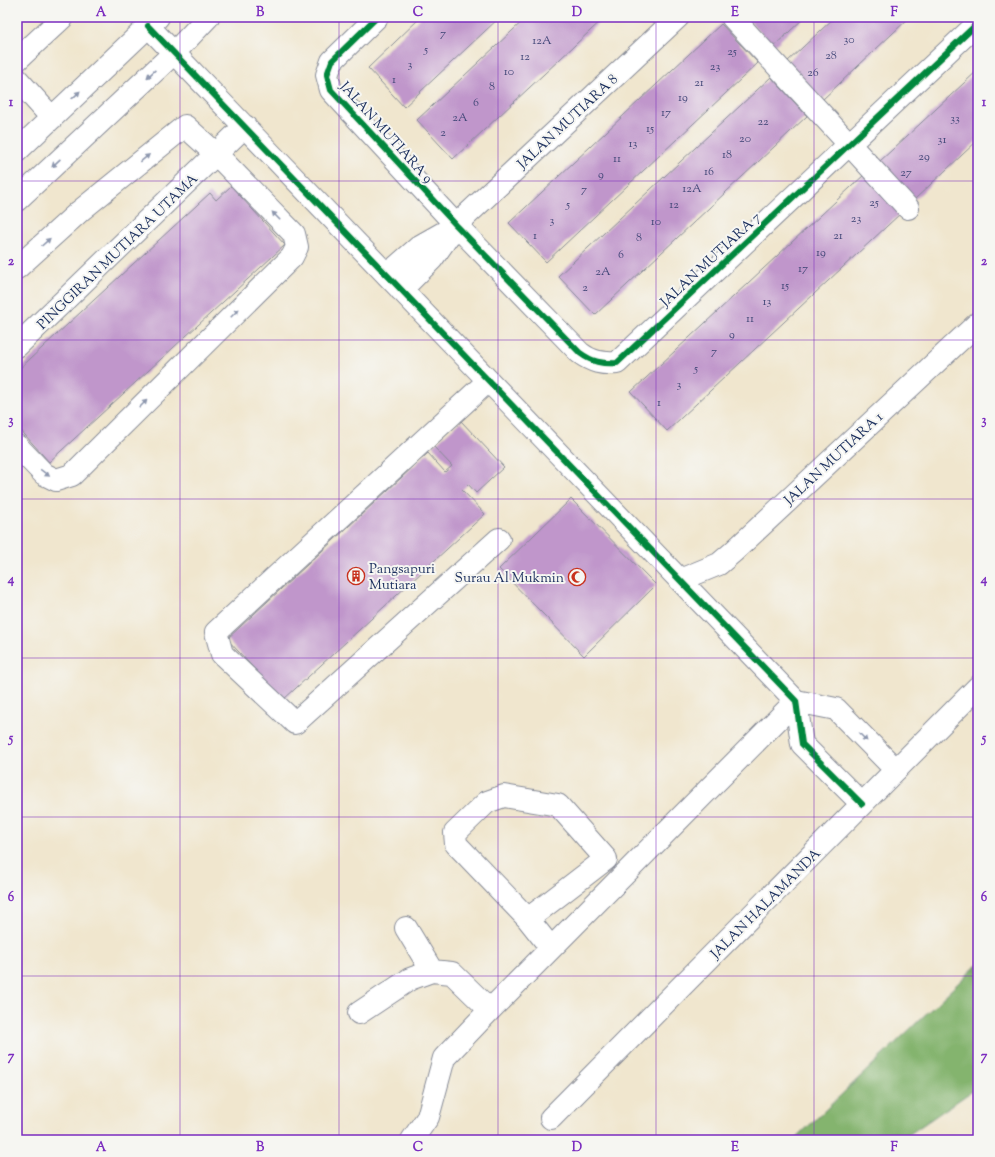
<svg xmlns="http://www.w3.org/2000/svg" width="995" height="1157" font-family="'Sorts Mill Goudy',serif">
<style>
.forest{fill:#84b46e;stroke:#507266}
.building{fill:#c096cb}
.lines{fill:none;stroke-linecap:round;stroke-linejoin:round}
.minor-casing{stroke:#868a96;stroke-width:24}
.minor{stroke:#fff;stroke-width:22}
.cycleway-casing{stroke:#f6f6f2;stroke-width:8}
.cycleway{stroke:#00873e;stroke-width:6}
.oneway{fill:#8d97ae}
.grid{fill:none;stroke:#7b2cbf;stroke-width:1;stroke-opacity:0.55}
.labels{text-anchor:middle;stroke-width:4;stroke-linejoin:round;paint-order:stroke}
.number-label{font-size:12px;fill:#444979}
.street-label{font-size:14px;fill:#1b2f5e;stroke:#f6f6f2}
.poi-label{font-size:14px;fill:#1b2f5e;stroke:#f6f6f2;text-anchor:start}
.neatline{fill:none;stroke:#7b2cbf;stroke-width:1.5}
.grid-label{font-size:13px;text-anchor:middle;font-weight:bold;fill:#7b2cbf}
</style>
<rect width="100%" height="100%" fill="#f6f6f2"/>
<filter id="ink" filterUnits="userSpaceOnUse"><feTurbulence type="fractalNoise" baseFrequency=".025" numOctaves="2"/><feDisplacementMap in="SourceGraphic" scale="8" xChannelSelector="R" yChannelSelector="G"/><feConvolveMatrix kernelMatrix="1 2 1 2 8 2 1 2 1" color-interpolation-filters="sRGB"/></filter>
<filter id="wash" filterUnits="userSpaceOnUse"><feTurbulence type="fractalNoise" baseFrequency=".012" numOctaves="4" result="noise"/><feDisplacementMap in="SourceGraphic" scale="16" xChannelSelector="R" yChannelSelector="G"/><feGaussianBlur stdDeviation="0.9" result="paint"/><feColorMatrix in="noise" values="0 0 0 0 0 0 0 0 0 0 0 0 0 0 0 0 0 1.4 0 .05"/><feComposite in="paint" operator="in"/></filter>
<g filter="url(#wash)">
<rect width="100%" height="100%" fill="#f0e6ce"/>
<path class="forest" d="M978 964V1087L901 1140H794Z"/>
<g id="blocks">
<path class="building" d="M421 17H500L404 107 368 68Z
M527 17H605L453 159 417 120Z
M746 17H805L773 47Z
M835 17H910L822 100 787 62Z
M721 24 758 63 546 262 509 223Z
M978 70V140L915 199 879 162Z
M771 77 807 116 595 315 558 276Z
M865 174 901 213 667 431 631 392Z
M231 186 285 245 49 462 17 426V371L210 193 216 200Z
M461 421 504 467 476 493 468 484 462 490 485 514 283 700 227 639 428 453 445 472 452 466 433 446Z
M571 499 656 585 584 656 499 569Z"/>
</g>
</g>
<g filter="url(#ink)">
<use href="#blocks" fill-opacity="0" stroke="#868a96" stroke-width="1"/>
<g class="lines">
<defs>
<path id="minor" d="M377 17 332 61 327 75 331 90 456 225 580 353C592 362 602 364 617 363L978 23
M732 17 908 208
M148 26 796 701 802 744 862 804
M17 60 63 17
M17 79 52 118
M17 151 158 17
M17 200 174 53 208 17
M17 268 80 211 185 126 217 155 294 234 297 247 292 257 72 475 56 480 44 474 17 446
M387 275 420 246 450 229
M401 290 432 259 456 225 678 17
M17 346 245 126
M488 381 216 632 222 654 295 723 499 539
M680 580 719 564 733 552 978 323
M796 701 836 709 896 770
M528 919 606 859 558 805 504 796 487 802 455 833 456 844 528 919 551 948
M406 928 432 971
M359 1013 410 979 432 971 452 973 490 1010
M551 1118 978 687
M412 1140 428 1117 444 1058 490 1010 796 701"/>
</defs>
<use href="#minor" class="minor-casing"/>
<use href="#minor" class="minor"/>
<defs>
<path id="cycleway" d="M377 17 332 61 327 75 331 90 456 225 580 353C592 362 602 364 617 363L978 23
M148 26 796 701 802 744 862 804"/>
</defs>
<use href="#cycleway" class="cycleway-casing"/>
<use href="#cycleway" class="cycleway"/>
</g>
<defs><path id="oneway-solid" d="M-6-.8H1V-3.2L6.5 0L1 3.2V.8H-6Z"/></defs>
<g class="oneway">
<use href="#oneway-solid" transform="translate(151 74) rotate(137)"/>
<use href="#oneway-solid" transform="translate(76 95) rotate(-44)"/>
<use href="#oneway-solid" transform="translate(145 158) rotate(-39)"/>
<use href="#oneway-solid" transform="translate(56 163) rotate(137)"/>
<use href="#oneway-solid" transform="translate(276 216) rotate(-134)"/>
<use href="#oneway-solid" transform="translate(46 242) rotate(-42)"/>
<use href="#oneway-solid" transform="translate(235 313) rotate(-45)"/>
<use href="#oneway-solid" transform="translate(143 404) rotate(-45)"/>
<use href="#oneway-solid" transform="translate(45 473) rotate(36)"/>
<use href="#oneway-solid" transform="translate(863 737) rotate(45)"/>
</g>
</g>
<path class="grid" d="M180 17V1140M339 17V1140M498 17V1140M656 17V1140M814 17V1140M17 181H978M17 340H978M17 499H978M17 658H978M17 817H978M17 976H978"/>
<defs>
<symbol id="building-ring" viewBox="-11 -11 22 22"><circle r="9.5" fill="#f6f6f2" stroke="#c8321e" stroke-width="1.5"/><path d="M-4-6H4V6H1V3H-1V6H-4ZM-2.5-4.3h1.7v1.8h-1.7ZM.8-4.3h1.7v1.8H.8ZM-2.5-1h1.7V.8h-1.7ZM.8-1h1.7V.8H.8Z" fill="#c8321e"/></symbol>
<symbol id="mosque-ring" viewBox="-11 -11 22 22"><circle r="9.5" fill="#f6f6f2" stroke="#c8321e" stroke-width="1.5"/><path d="M3.5-4.9A6 6 0 1 0 3.5 4.9A5 5 0 1 1 3.5-4.9Z" fill="#c8321e"/></symbol>
</defs>
<g fill-rule="evenodd">
<use href="#building-ring" x="346" y="566" width="20" height="20"/>
<use href="#mosque-ring" x="567" y="567" width="20" height="20"/>
</g>
<g class="labels">
<g class="number-label">
<text x="443" y="37">7</text>
<text x="849" y="43">30</text>
<text x="542" y="44">12A</text>
<text x="426" y="53">5</text>
<text x="732" y="55">25</text>
<text x="831" y="59">28</text>
<text x="525" y="60">12</text>
<text x="410" y="68">3</text>
<text x="715" y="70">23</text>
<text x="509" y="75">10</text>
<text x="813" y="76">26</text>
<text x="394" y="83">1</text>
<text x="699" y="86">21</text>
<text x="492" y="90">8</text>
<text x="683" y="101">19</text>
<text x="476" y="106">6</text>
<text x="666" y="116">17</text>
<text x="460" y="121">2A</text>
<text x="955" y="122">33</text>
<text x="763" y="125">22</text>
<text x="650" y="132">15</text>
<text x="443" y="136">2</text>
<text x="745" y="142">20</text>
<text x="942" y="143">31</text>
<text x="633" y="147">13</text>
<text x="727" y="158">18</text>
<text x="924" y="160">29</text>
<text x="617" y="162">11</text>
<text x="709" y="175">16</text>
<text x="906" y="176">27</text>
<text x="601" y="178">9</text>
<text x="692" y="192">12A</text>
<text x="584" y="193">7</text>
<text x="874" y="206">25</text>
<text x="568" y="208">5</text>
<text x="674" y="208">12</text>
<text x="856" y="222">23</text>
<text x="552" y="224">3</text>
<text x="656" y="225">10</text>
<text x="535" y="239">1</text>
<text x="838" y="239">21</text>
<text x="639" y="241">8</text>
<text x="821" y="256">19</text>
<text x="621" y="258">6</text>
<text x="803" y="272">17</text>
<text x="603" y="275">2A</text>
<text x="785" y="289">15</text>
<text x="585" y="291">2</text>
<text x="767" y="305">13</text>
<text x="750" y="322">11</text>
<text x="732" y="338">9</text>
<text x="714" y="355">7</text>
<text x="696" y="372">5</text>
<text x="679" y="388">3</text>
<text x="659" y="406">1</text>
</g>
<g class="street-label">
<text transform="translate(567 121) rotate(-43)" y="5">JALAN MUTIARA 8</text>
<text transform="translate(387 132) rotate(48)" y="5">JALAN MUTIARA 9</text>
<text transform="translate(117 251) rotate(-44)" y="5">PINGGIRAN MUTIARA UTAMA</text>
<text transform="translate(710 259) rotate(-43)" y="5">JALAN MUTIARA 7</text>
<text transform="translate(833 458) rotate(-43)" y="5">JALAN MUTIARA 1</text>
<text transform="translate(765 903) rotate(-45)" y="5">JALAN HALAMANDA</text>
</g>
<g class="poi-label">
<text x="369" y="573">Pangsapuri<tspan x="369" dy="16">Mutiara</tspan></text>
<text x="564" y="582" text-anchor="end">Surau Al Mukmin</text>
</g>
</g>
<rect width="995" height="1157" fill="none" stroke="#f6f6f2" stroke-width="44"/>
<rect x="22" y="22" width="951" height="1113" class="neatline"/>
<g class="grid-label">
<text x="101" y="16">A</text>
<text x="260" y="16">B</text>
<text x="418" y="16">C</text>
<text x="577" y="16">D</text>
<text x="735" y="16">E</text>
<text x="894" y="16">F</text>
<text x="11" y="106">1</text>
<text x="984" y="106">1</text>
<text x="11" y="265">2</text>
<text x="984" y="265">2</text>
<text x="11" y="424">3</text>
<text x="984" y="424">3</text>
<text x="11" y="583">4</text>
<text x="984" y="583">4</text>
<text x="11" y="742">5</text>
<text x="984" y="742">5</text>
<text x="11" y="901">6</text>
<text x="984" y="901">6</text>
<text x="11" y="1060">7</text>
<text x="984" y="1060">7</text>
<text x="101" y="1151">A</text>
<text x="260" y="1151">B</text>
<text x="418" y="1151">C</text>
<text x="577" y="1151">D</text>
<text x="735" y="1151">E</text>
<text x="894" y="1151">F</text>
</g>
</svg>
